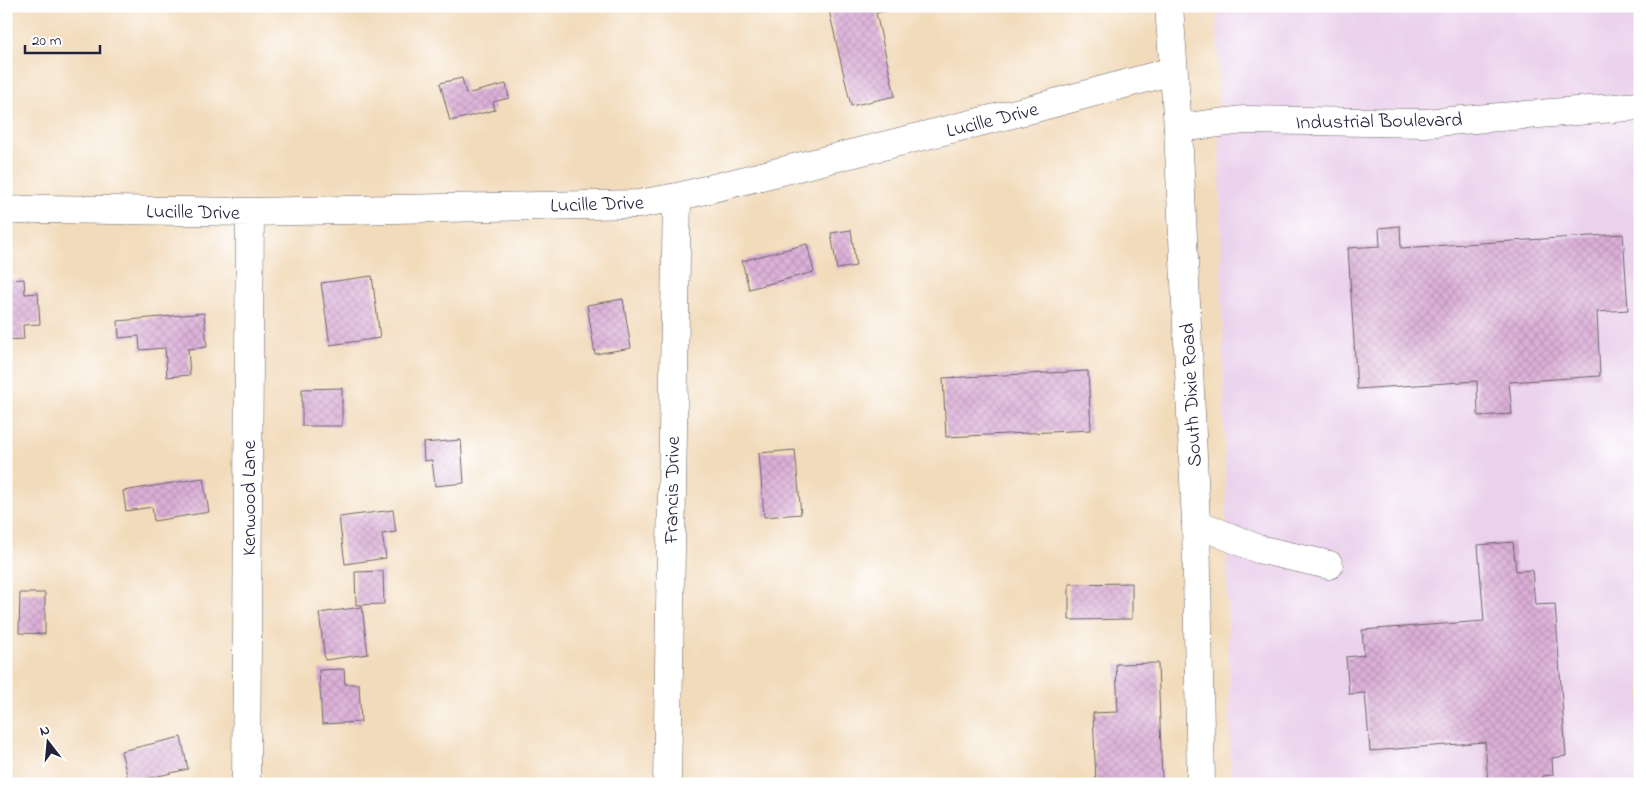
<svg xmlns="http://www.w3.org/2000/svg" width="1646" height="790" font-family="'Indie Flower',sans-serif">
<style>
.built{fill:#ead1ec}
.building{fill:url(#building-cross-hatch)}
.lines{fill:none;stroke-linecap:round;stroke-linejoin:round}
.minor-casing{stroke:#6b6368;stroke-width:29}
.major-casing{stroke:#6b6368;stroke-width:29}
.minor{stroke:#fff;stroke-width:28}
.major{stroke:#fff;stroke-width:28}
.labels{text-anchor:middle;stroke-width:4.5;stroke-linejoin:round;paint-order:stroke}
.street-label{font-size:20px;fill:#22223b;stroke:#fff}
</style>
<defs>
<pattern id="building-cross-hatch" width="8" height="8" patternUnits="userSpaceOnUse" patternTransform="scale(1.25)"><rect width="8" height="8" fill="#dbafd7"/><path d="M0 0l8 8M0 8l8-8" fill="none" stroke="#bc96b9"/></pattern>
</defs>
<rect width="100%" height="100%" fill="#fff"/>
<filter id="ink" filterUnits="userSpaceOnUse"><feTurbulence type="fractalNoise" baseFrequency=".02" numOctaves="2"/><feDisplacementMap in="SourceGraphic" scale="10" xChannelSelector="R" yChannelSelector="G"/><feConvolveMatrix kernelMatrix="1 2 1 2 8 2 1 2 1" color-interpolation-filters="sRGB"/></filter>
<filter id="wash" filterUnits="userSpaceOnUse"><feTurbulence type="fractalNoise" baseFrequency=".0096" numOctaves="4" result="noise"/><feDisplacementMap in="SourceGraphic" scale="20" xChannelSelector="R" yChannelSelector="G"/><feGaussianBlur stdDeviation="1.12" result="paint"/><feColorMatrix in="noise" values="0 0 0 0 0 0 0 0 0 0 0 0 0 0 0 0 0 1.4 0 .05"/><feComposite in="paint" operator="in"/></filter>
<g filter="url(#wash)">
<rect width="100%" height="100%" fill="#f2dbbb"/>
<path class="built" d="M1217 6H1640V784H1231Z"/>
<g id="blocks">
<path class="building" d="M828 6H895V9L876 13 895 96 851 106Z
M462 78 466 94 506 84 509 98 493 102 495 110 450 121 440 83Z
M1400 226 1401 248 1623 234 1628 310 1597 312 1600 376 1509 382 1512 414 1478 416 1477 381 1357 389 1348 248 1380 246 1379 228Z
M851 230 856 266 837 269 831 233Z
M807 244 814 272 749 289 742 261Z
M372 276 380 338 330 345 321 283Z
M24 279 25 294 38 293 40 324 23 325 24 339 6 340V280Z
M623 299 631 348 595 354 587 305Z
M204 313 207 347 188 349 190 375 167 377 165 348 140 350 139 336 119 338 118 321Z
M1088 371 1091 430 946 437 943 378Z
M342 388V426H302V389Z
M461 440 464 483 435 486 432 460 424 461 423 443Z
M795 450 801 514 764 517 759 453Z
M203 478 209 512 154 521 152 507 126 511 123 491Z
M393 510 396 532 382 534 386 558 345 564 339 517Z
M1513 542 1516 571 1532 570 1535 605 1555 604 1566 756 1552 758 1553 775 1543 776V784H1488L1485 742 1370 751 1365 693 1349 694 1346 657 1364 655 1362 630 1484 621 1478 545Z
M383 571 384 604 356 605 355 572Z
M1132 583V619L1069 620V584Z
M20 593H45V634L19 633Z
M362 607 368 654 325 660 319 613Z
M1158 663 1162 781 1096 783 1093 713 1118 712 1116 664Z
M344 669 345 684H359L361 722 322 724 319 670Z
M181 737 188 769 129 783 121 751Z"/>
</g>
</g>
<g filter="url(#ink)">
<use href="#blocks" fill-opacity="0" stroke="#6b6368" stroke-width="1"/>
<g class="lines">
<defs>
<path id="minor" d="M1178 128 1244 120 1424 123 1640 106
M6 211 43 209 250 212 639 204 677 197 1032 109 1173 71
M1196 523 1258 549 1329 565
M246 784 250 212
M667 784 677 197"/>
<path id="major" d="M1169 6 1178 128 1196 523 1201 784"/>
</defs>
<use href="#minor" class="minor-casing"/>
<use href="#major" class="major-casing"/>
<use href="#minor" class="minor"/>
<use href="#major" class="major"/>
</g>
</g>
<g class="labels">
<g class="street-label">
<text transform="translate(992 119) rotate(-14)" y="7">Lucille Drive</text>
<text transform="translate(1379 120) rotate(-1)" y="7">Industrial Boulevard</text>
<text transform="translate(597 203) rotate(-2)" y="7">Lucille Drive</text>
<text transform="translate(193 211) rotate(1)" y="7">Lucille Drive</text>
<text transform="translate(1190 395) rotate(-93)" y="7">South Dixie Road</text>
<text transform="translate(671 490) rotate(-89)" y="7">Francis Drive</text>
<text transform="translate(248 498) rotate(-90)" y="7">Kenwood Lane</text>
</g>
</g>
<rect width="1646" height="790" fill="none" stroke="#fff" stroke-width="25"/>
<g transform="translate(48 742) rotate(344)" stroke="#ffffff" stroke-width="4" paint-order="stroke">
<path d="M0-4L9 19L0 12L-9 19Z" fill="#22223b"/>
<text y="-8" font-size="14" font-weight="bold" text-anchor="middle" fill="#22223b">N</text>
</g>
<path d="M25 45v8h75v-8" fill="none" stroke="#22223b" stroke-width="2.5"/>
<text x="32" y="45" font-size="15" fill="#22223b" stroke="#ffffff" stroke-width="4" paint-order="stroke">20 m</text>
</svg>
